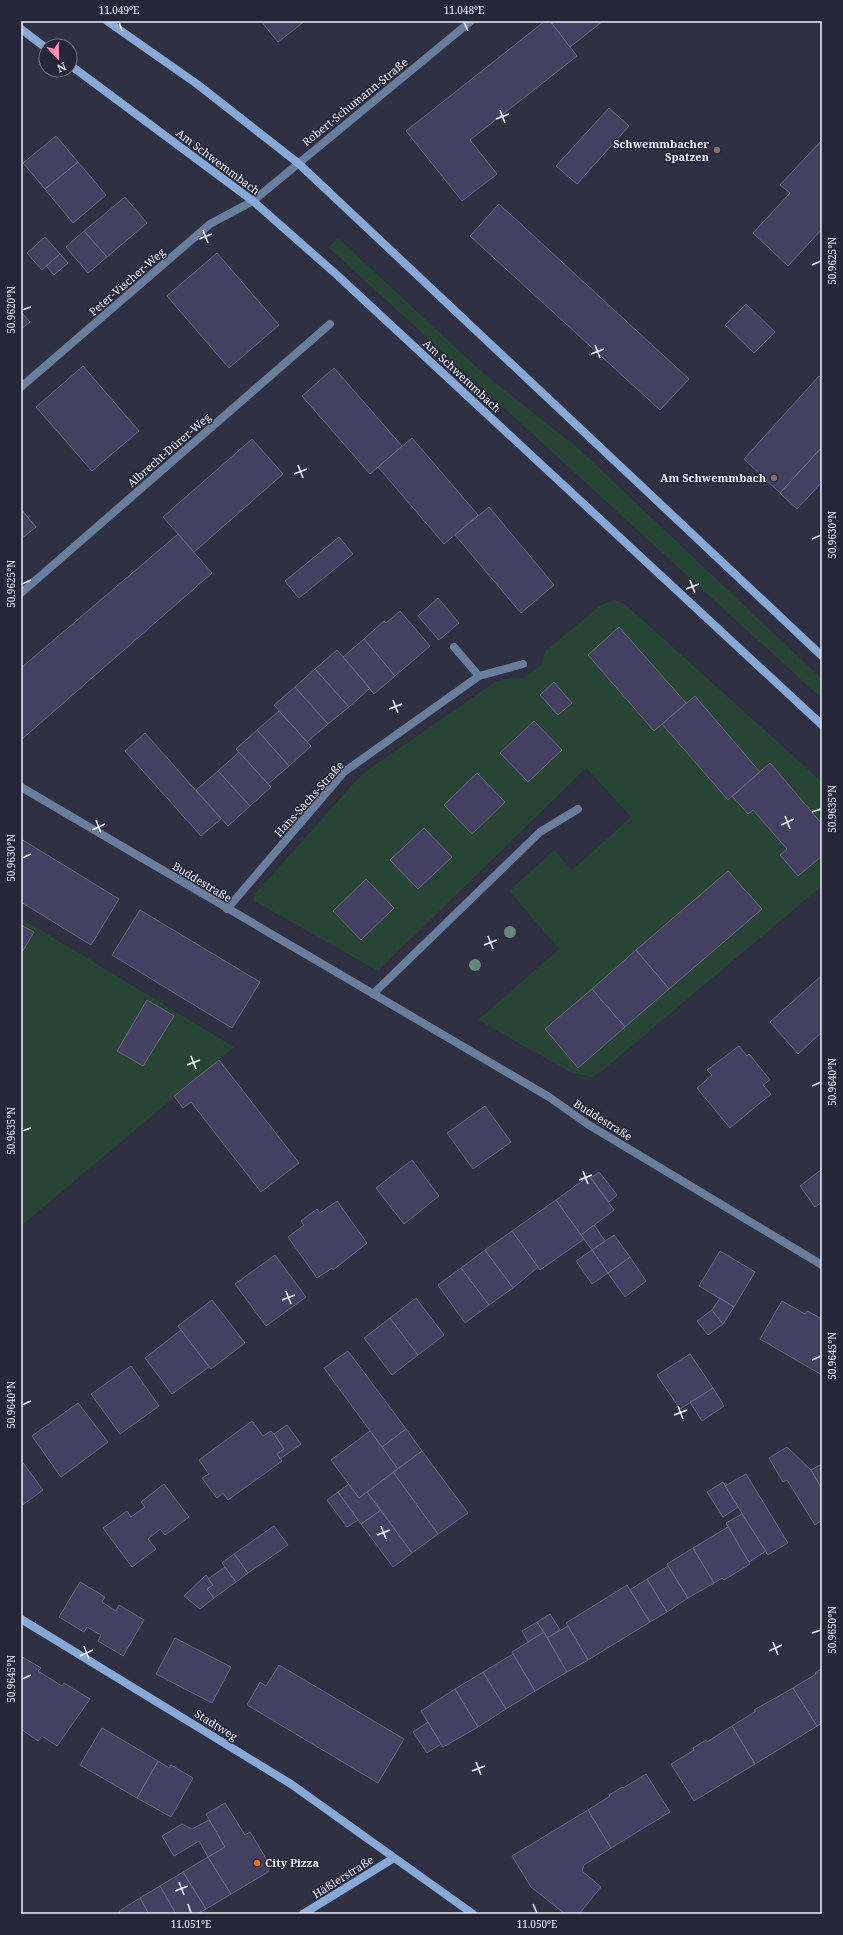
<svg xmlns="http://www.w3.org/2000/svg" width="843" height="1935" font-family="'Noto Serif',serif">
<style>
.green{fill:#274435}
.building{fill:#434061;stroke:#6b6a7d}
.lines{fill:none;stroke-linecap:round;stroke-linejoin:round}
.lane{stroke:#697e9c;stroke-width:8}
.street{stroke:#697e9c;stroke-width:8}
.secondary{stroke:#87a9d8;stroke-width:8}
.tree{fill:#62897c}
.ticks{fill:none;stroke:#f0f1fc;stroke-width:1.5}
.education-dot{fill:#8d6e63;stroke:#252637;stroke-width:1.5}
.food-dot{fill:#e8710a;stroke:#252637;stroke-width:1.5}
.labels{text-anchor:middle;stroke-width:3;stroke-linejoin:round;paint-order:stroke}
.street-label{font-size:11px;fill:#f0f1fc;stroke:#252637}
.poi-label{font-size:11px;font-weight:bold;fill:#f0f1fc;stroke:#252637;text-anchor:end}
.neatline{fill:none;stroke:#f0f1fc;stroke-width:1.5}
.ticks-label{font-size:10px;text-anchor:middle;fill:#f0f1fc}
</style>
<rect width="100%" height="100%" fill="#2f3041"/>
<path class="green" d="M338 238 482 372 579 449 822 679V699L328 247Z
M615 600 626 605 822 782V886L603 1070 592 1077 572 1073 478 1020 559 949 509 891 554 850 572 870 631 817 586 768 378 971 254 901 253 896 362 774 495 682 504 679 524 678 541 665 545 651 601 605Z
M21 918 234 1047 21 1226Z"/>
<path class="building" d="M261 21H305L278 42Z
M545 21H550L577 56 470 140 497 174 462 201 406 131Z
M550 21H603L570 47Z
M609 108 629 126 577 184 556 166Z
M56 136 78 162 45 189 23 163Z
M822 140V229L788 266 753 233 790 193 780 185Z
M78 162 106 195 73 223 45 189Z
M125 197 147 223 107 257 84 231Z
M499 204 689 379 660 410 470 236Z
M84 231 107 257 88 273 66 247Z
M45 237 60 254 42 270 27 253Z
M217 253 279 325 229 368 167 296Z
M60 254 68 263 54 275 46 266Z
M746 304 775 332 754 353 725 325Z
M21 312 30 322 21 329Z
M83 366 139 431 92 471 36 407Z
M334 368 402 446 370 474 302 396Z
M819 376 822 379V447L780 493 744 459Z
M412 438 478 515 444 544 378 467Z
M252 439 283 474 194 552 163 517Z
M822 447V482L797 509 780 493Z
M489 507 554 585 521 613 455 535Z
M21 509 36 527 21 539Z
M178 534 212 573 21 740V668Z
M339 537 353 554 299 598 285 581Z
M438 598 459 623 439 640 418 616Z
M400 611 430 646 395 676 364 639 384 621 386 623Z
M619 627 686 703 654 731 588 655Z
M364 639 395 676 374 694 343 657Z
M337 650 370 688 349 707 315 669Z
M315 669 349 707 328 724 295 687Z
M554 682 572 703 558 715 540 695Z
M295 687 328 724 307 742 274 705Z
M695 696 760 772 728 800 662 724Z
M279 711 311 746 289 766 257 730Z
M534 721 562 750 528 782 500 753Z
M257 730 289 766 268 784 236 749Z
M145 733 221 819 201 836 125 751Z
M239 752 271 787 250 806 218 771Z
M770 763 822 824V856L798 876 780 855 787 849 753 810 748 814 732 796Z
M218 771 250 806 228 826 196 790Z
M477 773 505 802 472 834 444 805Z
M424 828 452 857 418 889 390 860Z
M21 839 119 899 91 945 21 902Z
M728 871 762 909 669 989 636 950Z
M366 879 394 908 361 940 333 911Z
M140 910 260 982 232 1028 112 955Z
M21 925 34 932 21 954Z
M636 950 669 989 625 1027 592 989Z
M822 975V1032L798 1054 770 1022Z
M592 989 625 1027 578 1068 545 1029Z
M147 1000 174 1016 143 1066 117 1051Z
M739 1046 747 1056 749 1054 770 1080 763 1085 771 1094 730 1128 697 1088 712 1075 707 1070Z
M219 1060 299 1163 261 1192 191 1102 183 1108 174 1096Z
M485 1106 511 1142 473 1169 447 1133Z
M412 1160 439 1196 404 1224 376 1188Z
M822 1169V1202L815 1207 800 1186Z
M599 1172 617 1195 609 1202 591 1178Z
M589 1176 614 1210 581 1235 556 1200Z
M556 1200 584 1239 540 1270 512 1231Z
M337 1201 367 1243 333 1270 332 1268 317 1278 288 1237 304 1225 301 1221 310 1214 317 1209 320 1213Z
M594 1225 605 1241 592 1250 581 1235Z
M512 1231 538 1267 513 1288 485 1250Z
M614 1235 630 1257 608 1273 592 1250Z
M485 1250 513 1288 489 1305 461 1268Z
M592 1250 608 1273 592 1284 576 1261Z
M720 1251 755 1272 734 1307 699 1286Z
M275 1255 306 1297 266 1326 235 1284Z
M630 1257 646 1281 625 1297 608 1273Z
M461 1268 489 1305 465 1323 438 1285Z
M416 1298 444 1335 418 1355 390 1318Z
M720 1298 734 1307 723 1324 712 1310Z
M212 1300 245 1343 211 1369 178 1326Z
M782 1301 805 1314 807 1311 822 1319V1375L760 1339Z
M712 1310 723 1324 708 1335 697 1321Z
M390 1318 418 1355 392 1375 364 1338Z
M181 1330 209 1367 172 1394 145 1358Z
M348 1351 406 1429 382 1447 324 1368Z
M690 1354 713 1388 680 1409 657 1375Z
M131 1366 159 1406 120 1434 91 1394Z
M713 1388 724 1406 702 1421 690 1402Z
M78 1403 108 1442 61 1477 32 1436Z
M252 1421 263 1436 271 1431 274 1434 284 1449 277 1454 282 1461 228 1500 223 1493 217 1498 202 1478 209 1474 199 1460Z
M287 1425 301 1444 280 1459 277 1454 284 1449 274 1434Z
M406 1429 422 1451 398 1469 382 1447Z
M370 1431 398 1469 359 1498 331 1460Z
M787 1447 811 1470 822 1489V1520L815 1525 787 1480 783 1482 769 1458Z
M422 1451 468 1513 438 1534 393 1472Z
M21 1460 43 1490 21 1506Z
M822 1464V1489L811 1470Z
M393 1472 438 1534 412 1553 367 1492Z
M746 1474 788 1543 768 1555 725 1486Z
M723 1482 738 1507 723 1517 707 1492Z
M164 1484 189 1517 165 1535 160 1529 148 1539 156 1549 132 1567 103 1528 127 1511 131 1517 145 1507 141 1502Z
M349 1484 359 1498 367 1492 381 1510 361 1524 338 1492Z
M338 1492 358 1520 347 1527 327 1500Z
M381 1510 412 1553 393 1567 361 1524Z
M742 1514 766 1551 749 1562 726 1523Z
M274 1526 288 1545 248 1573 234 1554Z
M728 1527 750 1564 724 1580 722 1578 714 1583 693 1548Z
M693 1548 714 1583 688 1598 667 1564Z
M234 1554 248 1573 236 1582 222 1563Z
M668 1566 688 1598 667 1612 647 1579Z
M225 1567 236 1582 214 1598 207 1589 213 1585 208 1579Z
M206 1575 213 1585 207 1589 214 1598 200 1609 184 1596Z
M647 1579 667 1612 650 1622 630 1590Z
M80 1582 105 1597 102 1602 116 1611 119 1605 144 1620 123 1656 98 1641 101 1635 87 1627 84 1632 59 1617Z
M627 1585 650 1622 588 1660 566 1623Z
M550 1614 560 1630 547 1638 537 1622Z
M537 1622 544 1632 528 1642 522 1631Z
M568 1626 588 1660 567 1672 547 1638Z
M544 1632 567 1672 535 1691 512 1652Z
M175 1638 231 1667 212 1703 156 1674Z
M513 1654 535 1691 506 1709 483 1672Z
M21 1656 41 1668 38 1671 62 1686 64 1683 90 1699 57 1746 42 1736 38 1741 21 1729Z
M279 1665 404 1739 378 1783 247 1705 260 1682 266 1686Z
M822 1668V1723L817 1726 793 1688 816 1674 815 1673Z
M483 1672 506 1709 478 1727 455 1689Z
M793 1688 817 1726 755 1764 732 1726 756 1711 754 1710Z
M455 1689 478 1727 443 1747 421 1711Z
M428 1722 441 1744 427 1753 413 1732Z
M732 1726 755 1764 694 1801 671 1764 694 1750 693 1748 706 1740 707 1742Z
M102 1728 158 1761 137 1798 80 1765Z
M158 1761 169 1768 171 1765 193 1778 171 1817 137 1798Z
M646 1774 670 1812 611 1848 588 1810 610 1796 609 1795 622 1787 623 1788Z
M225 1803 245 1835 250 1832 270 1865 268 1872 231 1894 208 1857 225 1847 206 1814Z
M588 1810 611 1848 584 1865 582 1871 601 1887 579 1914H565L531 1887 512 1856Z
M209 1820 225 1847 208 1857 199 1841 174 1856 162 1836 182 1824 192 1829Z
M208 1857 231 1894 206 1909 183 1872Z
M183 1872 206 1909 197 1914H176L160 1886Z
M160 1886 176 1914H149L140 1898Z
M140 1898 149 1914H120L119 1911Z"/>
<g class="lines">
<path class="lane" d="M479 676 523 664
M227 909 344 772 479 676 454 647
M373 994 540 832 578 809"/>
<path class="street" d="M21 387 210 224 253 201 471 21
M21 593 330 324
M21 787 549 1097 589 1125 822 1265"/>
<path class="secondary" d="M107 21 197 84 298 163 822 656
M21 29 46 48
M70 65 253 201 337 275 822 725
M21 1619 291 1784 473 1914
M303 1914 394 1858"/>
</g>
<g class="tree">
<circle cx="510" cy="932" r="6"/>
<circle cx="475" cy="965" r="6"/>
</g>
<path class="ticks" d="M119 22 122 31M464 22 468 31M500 110 505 123M496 119 509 114M203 230 208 243M199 239 212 234M812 265 821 261M22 310 31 307M595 345 600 358M591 354 604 349M298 465 303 478M294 474 307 469M812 539 821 535M690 580 695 593M22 584 31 580M686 589 699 584M393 700 398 713M389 709 402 704M812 812 821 809M785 816 790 829M96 820 101 833M781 825 794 819M92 830 105 824M22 858 31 854M488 936 493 949M484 945 497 940M191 1056 196 1069M187 1065 200 1060M812 1086 821 1082M22 1131 31 1128M583 1171 588 1184M579 1180 592 1175M286 1291 291 1304M282 1300 295 1295M812 1360 821 1356M22 1405 31 1401M678 1406 683 1419M674 1415 687 1410M381 1526 386 1539M377 1535 390 1530M812 1633 821 1630M773 1642 778 1655M84 1646 89 1659M769 1651 782 1645M80 1656 93 1650M22 1679 31 1675M476 1762 481 1775M472 1771 485 1766M179 1882 184 1895M175 1891 188 1886M188 1904 191 1913M533 1904 537 1913"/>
<g class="education-dot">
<circle cx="717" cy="150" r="4"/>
<circle cx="774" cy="478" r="4"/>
</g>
<circle class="food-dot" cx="257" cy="1863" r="4"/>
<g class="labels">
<g class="street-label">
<text transform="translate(355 102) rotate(-39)" y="4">Robert-Schumann-Straße</text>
<text transform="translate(218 162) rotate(37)" y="4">Am Schwemmbach</text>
<text transform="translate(127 282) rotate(-41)" y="4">Peter-Vischer-Weg</text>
<text transform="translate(462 376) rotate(43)" y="4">Am Schwemmbach</text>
<text transform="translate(169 450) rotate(-41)" y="4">Albrecht-Dürer-Weg</text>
<text transform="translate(309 799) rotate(-48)" y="4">Hans-Sachs-Straße</text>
<text transform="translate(202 882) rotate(31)" y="4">Buddestraße</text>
<text transform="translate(603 1120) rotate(32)" y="4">Buddestraße</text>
<text transform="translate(216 1725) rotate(32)" y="4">Stadtweg</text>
<text transform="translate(343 1877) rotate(-32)" y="4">Häßlerstraße</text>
</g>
<g class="poi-label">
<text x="709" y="148">Schwemmbacher<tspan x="709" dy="13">Spatzen</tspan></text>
<text x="766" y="482">Am Schwemmbach</text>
<text x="265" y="1867" text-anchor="start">City Pizza</text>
</g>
</g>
<rect width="843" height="1935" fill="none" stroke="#252637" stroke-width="44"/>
<g transform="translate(58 58) rotate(158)"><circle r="19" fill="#252637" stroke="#767786"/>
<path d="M0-3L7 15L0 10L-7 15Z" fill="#ff8eba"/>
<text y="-6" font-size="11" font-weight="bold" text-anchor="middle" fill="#f0f1fc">N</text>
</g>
<rect x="22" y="22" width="799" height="1891" class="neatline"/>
<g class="ticks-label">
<text x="119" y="14">11.049°E</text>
<text x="464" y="14">11.048°E</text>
<text transform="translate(832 261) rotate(-90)" y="4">50.9625°N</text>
<text transform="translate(11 310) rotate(-90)" y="4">50.9620°N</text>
<text transform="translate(832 535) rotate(-90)" y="4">50.9630°N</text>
<text transform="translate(11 584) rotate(-90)" y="4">50.9625°N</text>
<text transform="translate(832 809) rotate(-90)" y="4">50.9635°N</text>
<text transform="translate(11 858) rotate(-90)" y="4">50.9630°N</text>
<text transform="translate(832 1082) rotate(-90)" y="4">50.9640°N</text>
<text transform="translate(11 1131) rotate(-90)" y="4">50.9635°N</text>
<text transform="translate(832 1356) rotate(-90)" y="4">50.9645°N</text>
<text transform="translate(11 1405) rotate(-90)" y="4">50.9640°N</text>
<text transform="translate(832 1630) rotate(-90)" y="4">50.9650°N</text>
<text transform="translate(11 1679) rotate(-90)" y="4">50.9645°N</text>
<text x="191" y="1928">11.051°E</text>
<text x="537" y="1928">11.050°E</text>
</g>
</svg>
